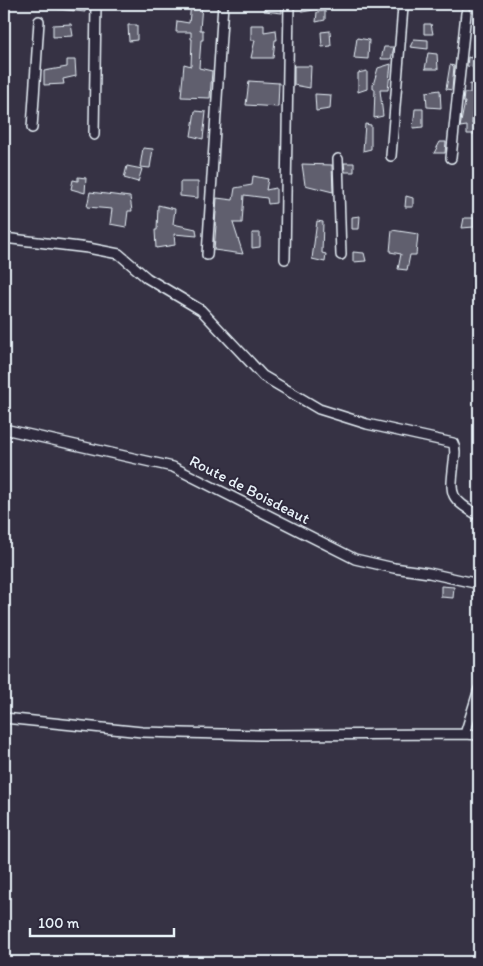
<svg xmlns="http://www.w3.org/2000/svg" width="483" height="966" font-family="Itim,sans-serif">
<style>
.building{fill:#605e6e;stroke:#e8f1f8}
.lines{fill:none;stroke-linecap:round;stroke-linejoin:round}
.street-casing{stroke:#e8f1f8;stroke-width:12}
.street{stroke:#2f2a3d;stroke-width:9}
.labels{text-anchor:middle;stroke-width:4;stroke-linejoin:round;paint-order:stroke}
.street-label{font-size:16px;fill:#e8f1f8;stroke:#2f2a3d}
</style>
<rect width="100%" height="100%" fill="#363244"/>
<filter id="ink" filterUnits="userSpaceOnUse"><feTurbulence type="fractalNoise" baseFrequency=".02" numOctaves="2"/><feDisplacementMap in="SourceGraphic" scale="10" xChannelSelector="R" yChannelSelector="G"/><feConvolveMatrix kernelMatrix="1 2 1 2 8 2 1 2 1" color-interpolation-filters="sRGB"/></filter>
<g filter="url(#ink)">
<path class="building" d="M58 4H85V12L58 9Z
M191 4H202L200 30H203V40H201L199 68 212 71 210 98 181 97 184 64 191 66 192 39H191V32H176L177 21 189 23Z
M265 4H281L282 13 264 11Z
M303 4H326V8L302 12Z
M325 11V20L316 22 317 12Z
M71 24 73 36 53 37V25Z
M424 24H431L433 34H424Z
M128 25H137V40L129 41Z
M251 25H264V32L276 30 277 40H275L273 58H251L255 40H251Z
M330 31 331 46 322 47 321 32Z
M357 38 369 40 368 59 354 58Z
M414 39 428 40V49L410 47Z
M478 40 479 68 467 66 468 57 471 58Z
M384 47H394L391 59H381Z
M428 53 437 54 438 69H425Z
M67 60H75L76 76 63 79 64 84 44 85V71L67 67Z
M391 64 388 90H380L383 116 374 118 375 89H373V85L378 68Z
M450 65 454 66 452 90 446 89Z
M294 66H311L310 88 294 85Z
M367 71V89L358 92V73Z
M249 81 279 83 278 107 246 105Z
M470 84 477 85V103L473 102 472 124 477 125V134H467V126L460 127 465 102H463L464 93H470Z
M440 90 441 108 427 107 426 92Z
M315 94 331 95 330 109 316 111Z
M415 109H423V127L413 128Z
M195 111 206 112 203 139 191 136Z
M365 124 371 125V149L363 151Z
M440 142H446L445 153H434Z
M143 148 153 149 150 168 140 167Z
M344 163H354V172H345Z
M302 164 332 165 333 192 305 185Z
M127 166 142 169 138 182 124 178Z
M253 176 268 179 266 190 276 188V203L268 204 267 198 244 195 242 223H233L243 254 214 250 216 225H215L217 198 233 200 235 188 252 185Z
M78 177 86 178 85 193 71 189 73 180 78 181Z
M180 182H198V198L180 196Z
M90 192 130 197 132 211H128L126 227 110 224 112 209 87 207Z
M406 196 413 198V207H405Z
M158 205 175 209 173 224 196 229 197 236 174 234 175 245 156 248 155 230H157Z
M360 216 359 229H352V217Z
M464 218H474V227L462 228Z
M317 221 323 222 322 253 326 254 325 262 312 259Z
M392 230 418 234 416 255H410L407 270 398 269 401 254 390 252Z
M252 233H260V247L252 248Z
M353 252 364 253 366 261 353 262Z
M441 586 454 587 453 598 441 597Z"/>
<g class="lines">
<defs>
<path id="street" d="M32 128 39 21
M94 135 96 4
M391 156 403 7
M451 158 466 13
M338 159 341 255
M4 238 88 248 119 254 147 278 201 310 263 376 319 409 367 424 453 443C456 449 455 455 454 462 450 497 449 497 479 516
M207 255 223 4
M285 259 289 4
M4 429 173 467 355 559 394 568 429 573 479 584
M4 718 142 732 261 735 465 734 479 735
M465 734 479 689"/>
</defs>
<use href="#street" class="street-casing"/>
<use href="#street" class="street"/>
</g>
</g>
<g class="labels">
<g class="street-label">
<text transform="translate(250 489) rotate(27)" y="6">Route de Boisdeaut</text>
</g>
</g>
<rect width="483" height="966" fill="none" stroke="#2f2a3d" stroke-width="20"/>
<rect x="10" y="10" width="463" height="946" fill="none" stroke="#e8f1f8" stroke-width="2" filter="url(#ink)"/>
<path d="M30 928v8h144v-8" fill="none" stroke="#e8f1f8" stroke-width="2.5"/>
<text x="38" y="928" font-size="15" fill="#e8f1f8" stroke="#2f2a3d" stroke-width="4" paint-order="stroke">100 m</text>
</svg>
